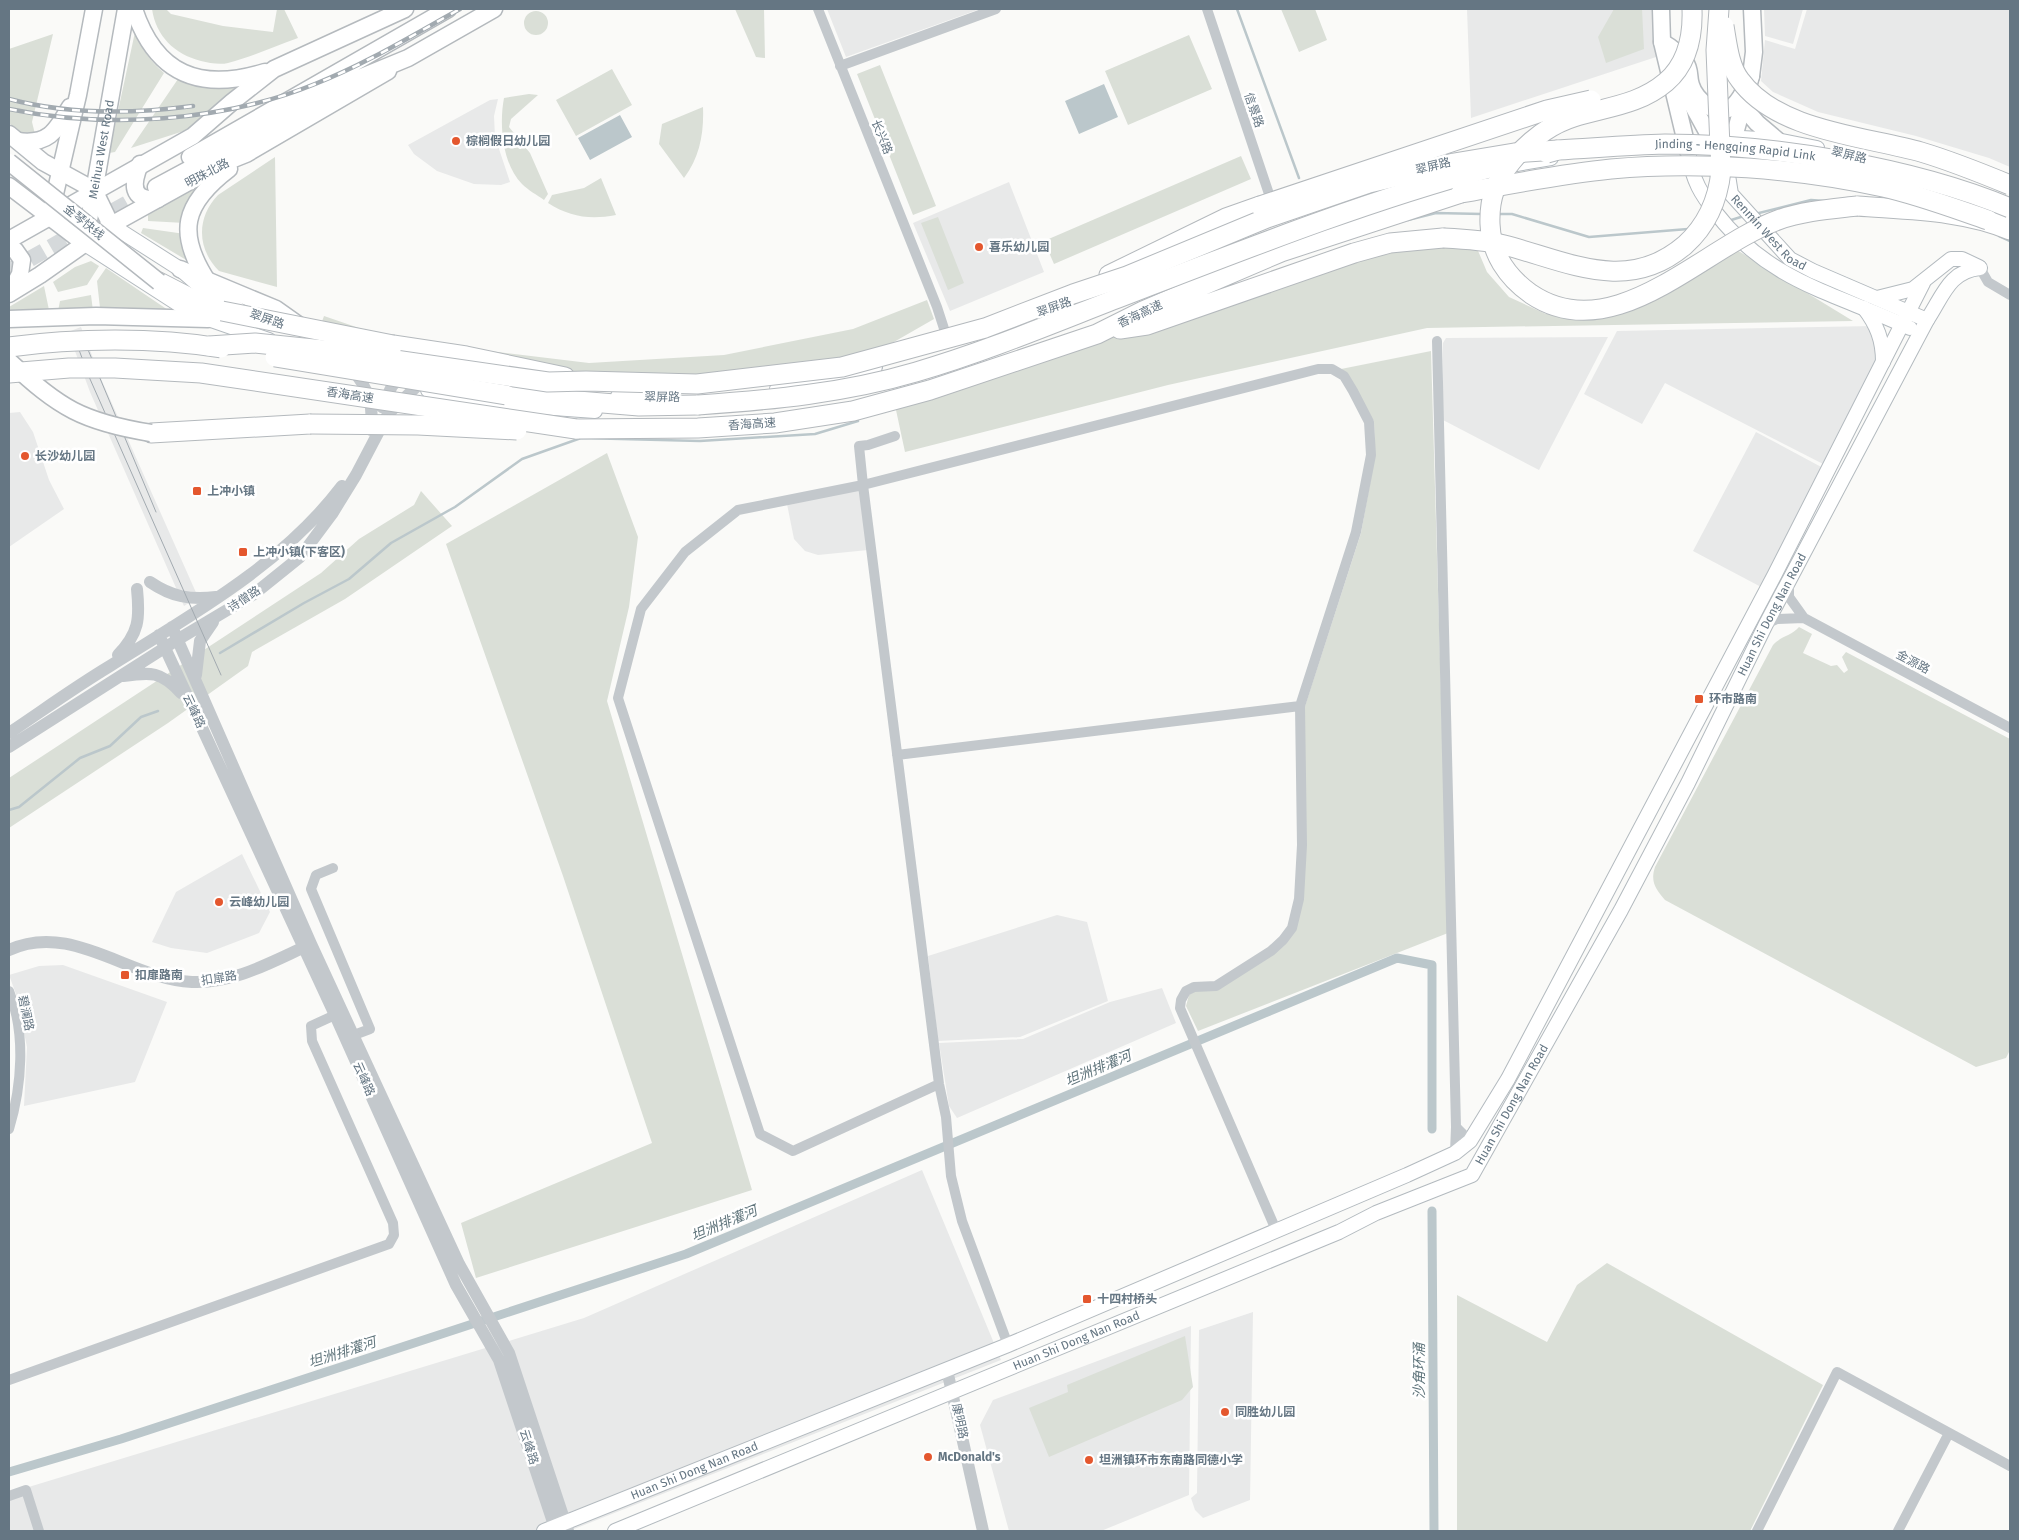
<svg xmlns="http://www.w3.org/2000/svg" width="2019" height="1540" font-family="'Fira Sans','Noto Sans SC',sans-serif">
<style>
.built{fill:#e8e9e9}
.green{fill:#dadfd7}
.water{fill:#bbc7cb}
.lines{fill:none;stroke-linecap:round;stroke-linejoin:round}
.stream{stroke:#bbc7cb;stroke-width:2.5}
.canal{stroke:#bbc7cb;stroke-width:9}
.trunk-tunnel{stroke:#d5d9db;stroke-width:16;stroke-dasharray:16 8;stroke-linecap:butt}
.secondary-casing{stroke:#b3babf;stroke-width:16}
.primary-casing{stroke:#b5babe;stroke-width:19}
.trunk-casing{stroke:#b4b9bd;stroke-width:19}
.motorway-casing{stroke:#b4b9bd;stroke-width:21}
.minor{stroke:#c3c8cc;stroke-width:10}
.tertiary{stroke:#c3c8cc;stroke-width:12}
.secondary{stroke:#fff;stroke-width:14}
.primary{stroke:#fff;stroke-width:16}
.trunk{stroke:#fff;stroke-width:16}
.motorway{stroke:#fff;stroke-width:19}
.tram{stroke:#a2aab0;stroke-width:1}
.rail-casing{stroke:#a2aab0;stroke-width:4.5}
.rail{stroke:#fff;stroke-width:2.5;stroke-dasharray:8;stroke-linecap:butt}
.trunk-bridge-casing{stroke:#b4b9bd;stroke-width:19;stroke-linecap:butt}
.motorway-bridge-casing{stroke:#b4b9bd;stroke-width:21;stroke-linecap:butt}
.trunk-bridge{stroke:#fff;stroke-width:16}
.motorway-bridge{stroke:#fff;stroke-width:19}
.poi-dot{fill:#e4572e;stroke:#fff;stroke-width:2}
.labels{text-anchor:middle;stroke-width:5;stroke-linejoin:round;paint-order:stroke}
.street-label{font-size:12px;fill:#657683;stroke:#fff}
.poi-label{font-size:12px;font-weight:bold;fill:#657683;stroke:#fff;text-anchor:start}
.water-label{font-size:14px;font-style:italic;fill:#60757c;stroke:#fff}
</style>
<rect width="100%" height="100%" fill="#fafaf8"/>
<path class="built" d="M827 9H980L846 57Z
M1467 9H1653L1656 57 1471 118Z
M1764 9H1803L1793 44 1765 36Z
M1807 9H2010V167L1989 158 1916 136 1818 112 1773 92 1761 81 1765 40 1795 49Z
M498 99 494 116 495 137 510 182 501 185 474 184 437 171 414 154 408 145 490 100Z
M1009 182 1044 272 950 311 913 223Z
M1874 326 1884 358 1827 466 1665 383 1642 424 1584 394 1617 331Z
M81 327 102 381 198 597 184 606 90 392 68 332Z
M1608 337 1539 470 1443 420V343L1446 338Z
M20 412 33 432 49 480 64 509 9 547V413Z
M1756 432 1825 469 1763 588 1693 551Z
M861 488 868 550 818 555 805 551 794 539 787 504Z
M242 854 270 912 259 933 207 953 171 948 152 942 176 892Z
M1057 915 1087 922 1108 1001 1020 1037 938 1041 928 956Z
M63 965 167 1002 135 1082 24 1106 27 1047 16 994 9 975 39 966Z
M1162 988 1176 1023 957 1118 949 1106 939 1043 1023 1039 1110 1002Z
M922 1170 1001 1360 569 1531H9V1493L584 1318Z
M1253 1312 1250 1500 1203 1518 1195 1510 1191 1498 1197 1493 1199 1330Z
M1191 1326 1189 1495 1101 1531H1009L980 1425 993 1400Z"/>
<path class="green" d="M152 9H166L171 14 223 26 273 32 277 9H284L298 38C275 46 252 57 228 63 220 65 209 63 201 61 174 54 156 36 152 9Z
M735 9H764L765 58 756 57Z
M1281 9H1315L1327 40 1299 52Z
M1614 9H1642L1644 49 1606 63 1598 37Z
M524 23a12 12 0 1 1 24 0a12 12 0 1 1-24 0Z
M135 32C142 49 150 61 164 73L115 152 109 153Z
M53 34 32 122 35 134 19 132 9 123V49Z
M1189 35 1212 89 1128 125 1105 71Z
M880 65 936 206 913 215 857 74Z
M612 69 632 105 576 136 556 100Z
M178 79 214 88 244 85 187 130 131 148Z
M529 94 538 95 511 119 509 127 530 153 548 194 544 200C537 195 528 190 522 184 502 164 499 124 504 98Z
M703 107C704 133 700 157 684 178L659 144 662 124Z
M1241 156 1251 179 1054 264 1044 241Z
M275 157 277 287 219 271C197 249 196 218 218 195Z
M211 177 185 223 148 221V215Z
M601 178 616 215C590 220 570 217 548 203L552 195 584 188Z
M938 217 964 283 948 290 921 223Z
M143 228 185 234 193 264 141 233Z
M1433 239 1476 246 1487 272 1509 297 1546 314 1601 313 1732 247 1853 321 1427 328 1168 385 905 452 896 410 898 404 1267 283Z
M91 261 99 266 87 285 58 292 53 282 75 267Z
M106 268 168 310 100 308 97 281Z
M44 286 49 310H9V307Z
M91 295 93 311H58L60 301Z
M927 300 934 319 852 366 573 383 320 327 324 316 391 339 589 363 724 355 853 329Z
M1431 351 1448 933 1198 1031 1186 1006 1189 995 1195 991 1217 990 1296 928 1305 706 1361 533 1375 456 1374 421 1336 370Z
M607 453 638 537 629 607 607 701 752 1190 476 1278 461 1223 652 1143 563 876 446 544Z
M421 491 452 526 345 599 252 652 248 666 168 723 9 828V778L321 573 359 539 414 505Z
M1799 627 1812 634 1803 653 1831 666 1837 665 1844 673 1848 670 1842 657 1846 652 2010 739V1050L2006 1058 1976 1067 1665 900C1656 889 1650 882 1655 867L1773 645C1781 636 1791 636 1799 627Z
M1607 1263 1823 1385 1750 1531H1457V1295L1547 1342 1577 1285Z
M1185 1336 1193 1387 1182 1400 1049 1457 1029 1408 1068 1392 1067 1385Z"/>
<path class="water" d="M1104 84 1118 117 1079 134 1065 101Z
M620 115 632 137 590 160 578 138Z"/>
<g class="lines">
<path class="stream" d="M1237 9 1299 178
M1498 214H1512L1589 237 1688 229
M1755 214 1811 200 1825 201
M1408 220 1436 213 1482 214
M1728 221 1744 216
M1999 236 2010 241
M220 653 304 603 349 579 391 543 455 507 522 459 581 438 700 441 815 434 858 421
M9 810 19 807 80 758 110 746 141 717 158 711"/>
<path class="canal" d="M1432 1211 1434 1531
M9 1472 121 1439 686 1254 1397 958 1432 965V1129"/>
<path class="trunk-tunnel" d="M9 271 152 189"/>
<defs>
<g id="secondary">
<path d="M1724 137 1777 140 1817 148"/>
<path id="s1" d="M1734 138 1728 175 1731 194 1790 259 1813 271 1927 320"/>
<path d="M1689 156C1693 181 1701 194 1716 213 1770 283 1836 293 1910 328"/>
<path d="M1505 166 1551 158"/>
<path d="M1978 208 2010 220"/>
<path d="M111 225 180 269 203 289 238 309"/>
<path d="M85 244 186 309 208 319 269 340"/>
<path d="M1877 298 1913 289 1951 259H1962L1979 267"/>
<path d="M1864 308C1877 325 1883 340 1883 362"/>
<path d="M777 389 854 374 875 367"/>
<path d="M428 390 498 404 595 411"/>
<path d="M618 396 666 397"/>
<path id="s2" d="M544 1531 1008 1345 1407 1175 1455 1153 1470 1141 1508 1079 1775 574 1923 283"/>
<path id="s3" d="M615 1531 1339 1232 1376 1213 1472 1175 1621 910 1688 783 1766 624 1927 320C1943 296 1949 271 1980 268"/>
</g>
<g id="primary">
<path d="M134 9C156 75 200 92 265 72"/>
<path d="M1661 9 1662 42 1688 151"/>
<path d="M1662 42C1671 47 1679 53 1685 62 1691 70 1688 77 1691 85 1695 100 1718 119 1733 106 1742 99 1746 86 1751 76"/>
<path d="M1683 88 1710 137 1725 150"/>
<path d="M1744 108 1757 123 1777 140"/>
<path d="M9 134 43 162 94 190"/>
<path d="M1734 137 1751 76 1754 52 1752 9"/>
<path d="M18 141C49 145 56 131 70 107"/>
<path d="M140 164C132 184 130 201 158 199"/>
<path d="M9 186 85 244"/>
<path d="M94 190 111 225"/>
<path d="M51 211 78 95 94 9"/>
<path id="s4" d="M86 237 126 9"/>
<path d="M9 240 193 136 232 102 274 69 405 9"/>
<path d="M9 248 15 250 22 260 20 274 10 293"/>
<path d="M180 269 276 309 300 326"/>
<path d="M208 282C176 233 183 204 229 169"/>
<path d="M9 294 40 275 111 225 221 164 246 154 388 71"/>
<path d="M9 319 96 316 208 319"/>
</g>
<path id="trunk" d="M190 157 448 9
M156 187 357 79 408 58 494 9"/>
<path id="motorway" d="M1857 206C1908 210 1963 210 2010 230
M1109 275 1226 218 1260 206
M159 282 198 302 222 311
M1120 329 1147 325 1354 253 1390 243 1443 238
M393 345 466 356 565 377
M506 395 639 406 698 405
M576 429 698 428 775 423 853 411 930 390 1097 334 1143 311 1281 252 1461 193
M151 433 310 424"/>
</defs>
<use href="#secondary" class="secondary-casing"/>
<use href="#primary" class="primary-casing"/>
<use href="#trunk" class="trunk-casing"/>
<use href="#motorway" class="motorway-casing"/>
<path class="minor" d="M818 9 937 307 948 341
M1207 9 1273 206
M840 66 996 9
M1980 268 1988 282 2010 295
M1437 341 1456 1127
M895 436 868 445 859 446 863 485 939 1084 946 1117 951 1176 962 1221 1008 1345
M1789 584V597L1804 618 2010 728
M1766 624 1777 619 1804 618
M897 755 1300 706
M333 868 316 875 311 889 370 1029 354 1035
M9 991C26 1033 22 1086 9 1129
M939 1084 793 1151 760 1134 618 698 641 609 685 552 738 510 863 485 1318 369H1332L1344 376 1353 391 1369 422 1371 455 1356 532 1300 706 1302 845 1299 899 1292 928 1283 940 1271 951 1216 986 1194 987 1186 991 1181 1000 1180 1008 1276 1230
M1455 1153 1456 1127 1470 1141
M9 1380 389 1244 394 1235 393 1223 312 1041 311 1026 335 1015
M9 1496 26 1490 39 1531
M1757 1531 1837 1372 2010 1466
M1898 1531 1949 1433"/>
<path class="tertiary" d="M352 369C368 388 374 405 371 430
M382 407 392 386 403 374
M150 582C172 597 190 600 216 597
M172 627 311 944 459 1264 509 1353 568 1531
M159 635 335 1015 456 1285 499 1360 556 1531
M118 655C139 633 140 619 137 589
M196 675 200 641 213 622
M123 676C151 672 161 671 181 693
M9 733C42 711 75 687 110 666 193 614 282 565 342 486
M9 747 177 640 254 594 300 557 332 514 356 475 388 414 416 387
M9 950C72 921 129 979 192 982 234 984 273 961 311 944
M947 1370 983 1531"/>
<use href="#secondary" class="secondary"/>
<use href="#primary" class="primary"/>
<use href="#trunk" class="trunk"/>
<use href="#motorway" class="motorway"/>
<path class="tram" d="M81 333 156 512
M73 334 90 379 221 675"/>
<defs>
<path id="rail" d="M9 99C69 115 132 114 193 106
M9 109C106 129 222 122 315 84 366 64 413 35 460 9"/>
</defs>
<use href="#rail" class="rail-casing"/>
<use href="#rail" class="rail"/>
<defs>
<path id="trunk-bridge" d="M9 162 159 282
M9 361C59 408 83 422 151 433"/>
<g id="motorway-bridge">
<path d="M1692 9C1693 36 1688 63 1666 82 1639 105 1606 107 1574 117 1548 125 1529 141 1512 161 1496 180 1489 198 1490 224 1491 253 1507 277 1531 294 1614 350 1703 247 1778 220 1803 211 1831 209 1857 206"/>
<path d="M1724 26C1727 43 1729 66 1740 80 1777 131 1864 136 1921 152 1951 161 1981 173 2010 185"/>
<path id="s5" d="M1547 153 1558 150C1594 148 1629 145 1665 144 1771 144 1912 167 2010 208"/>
<path d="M1461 193C1511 184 1560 174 1611 169 1698 161 1797 168 1883 187 1919 195 1953 208 1988 220"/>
<path d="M1260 206 1547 110 1591 100"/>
<path d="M1443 238C1463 239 1484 240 1504 245 1567 261 1627 295 1685 245 1706 226 1718 200 1721 171L1716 50 1719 9"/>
<path d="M222 311 393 345"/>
<path d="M209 346 255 343 333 351 548 382 586 381 697 384 842 367 985 328 1073 294 1127 276 1267 218 1369 183 1454 163 1514 153 1558 150"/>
<path d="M9 347C75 338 155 337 221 348"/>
<path d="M275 357 506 395"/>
<path d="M9 373 69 368H115L201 373 576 429"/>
<path d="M698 405C771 400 845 393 916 372 981 353 1044 327 1108 302 1233 254 1359 203 1489 168"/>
<path d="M310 424 418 425 517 430"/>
</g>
</defs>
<use href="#trunk-bridge" class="trunk-bridge-casing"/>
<use href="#motorway-bridge" class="motorway-bridge-casing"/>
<use href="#trunk-bridge" class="trunk-bridge"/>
<use href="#motorway-bridge" class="motorway-bridge"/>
</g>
<g class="poi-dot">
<circle cx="456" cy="141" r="5"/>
<circle cx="979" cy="247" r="5"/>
<circle cx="25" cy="456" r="5"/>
<rect x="192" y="486" width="10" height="10" rx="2.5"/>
<rect x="238" y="547" width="10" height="10" rx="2.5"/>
<rect x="1694" y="694" width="10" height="10" rx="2.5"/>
<circle cx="219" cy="902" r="5"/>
<rect x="120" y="970" width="10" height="10" rx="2.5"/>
<rect x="1082" y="1294" width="10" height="10" rx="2.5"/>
<circle cx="1225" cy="1412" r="5"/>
<circle cx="928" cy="1457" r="5"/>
<circle cx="1089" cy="1460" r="5"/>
</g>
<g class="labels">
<g class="street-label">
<text transform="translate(1254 110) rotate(71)" y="4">信景路</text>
<text transform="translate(882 137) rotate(68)" y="4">长兴路</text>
<text dy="4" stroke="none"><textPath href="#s4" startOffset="89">Meihua West Road</textPath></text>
<text dy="4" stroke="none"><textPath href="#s5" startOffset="189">Jinding - Hengqing Rapid Link</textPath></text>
<text transform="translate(1849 155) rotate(13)" y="4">翠屏路</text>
<text transform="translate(1433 166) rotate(-14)" y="4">翠屏路</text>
<text transform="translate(207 173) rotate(-28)" y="4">明珠北路</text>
<text transform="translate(84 222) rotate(39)" y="4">金琴快线</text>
<text dy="4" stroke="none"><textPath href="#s1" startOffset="111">Renmin West Road</textPath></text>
<text transform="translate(1054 307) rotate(-20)" y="4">翠屏路</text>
<text transform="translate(1140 314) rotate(-25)" y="4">香海高速</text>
<text transform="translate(267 319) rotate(19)" y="4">翠屏路</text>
<text transform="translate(350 395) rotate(9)" y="4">香海高速</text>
<text transform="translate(662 397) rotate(1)" y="4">翠屏路</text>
<text transform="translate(752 424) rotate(-4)" y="4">香海高速</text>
<text transform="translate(244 599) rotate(-33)" y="4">诗僧路</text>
<text dy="4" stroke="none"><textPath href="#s3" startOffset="1564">Huan Shi Dong Nan Road</textPath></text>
<text transform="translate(1913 662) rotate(28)" y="4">金源路</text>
<text transform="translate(194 711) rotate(65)" y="4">云峰路</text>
<text transform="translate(219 978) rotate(-9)" y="4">扣扉路</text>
<text transform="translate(26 1013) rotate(78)" y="4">碧澜路</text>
<text transform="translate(364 1079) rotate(66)" y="4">云峰路</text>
<text dy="4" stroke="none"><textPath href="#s3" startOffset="1009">Huan Shi Dong Nan Road</textPath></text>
<text dy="4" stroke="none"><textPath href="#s3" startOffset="499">Huan Shi Dong Nan Road</textPath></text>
<text transform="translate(960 1421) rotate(78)" y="4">康明路</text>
<text transform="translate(529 1447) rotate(72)" y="4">云峰路</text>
<text dy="4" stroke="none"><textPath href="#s2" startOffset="162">Huan Shi Dong Nan Road</textPath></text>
</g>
<g class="poi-label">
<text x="466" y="145">棕榈假日幼儿园</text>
<text x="989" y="251">喜乐幼儿园</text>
<text x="35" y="460">长沙幼儿园</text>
<text x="207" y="495">上冲小镇</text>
<text x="253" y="556">上冲小镇(下客区)</text>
<text x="1709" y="703">环市路南</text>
<text x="229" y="906">云峰幼儿园</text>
<text x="135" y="979">扣扉路南</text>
<text x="1097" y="1303">十四村桥头</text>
<text x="1235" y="1416">同胜幼儿园</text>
<text x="938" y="1461">McDonald's</text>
<text x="1099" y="1464">坦洲镇环市东南路同德小学</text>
</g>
<g class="water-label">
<text transform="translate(1098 1068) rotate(-23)" y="5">坦洲排灌河</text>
<text transform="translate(724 1223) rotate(-23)" y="5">坦洲排灌河</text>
<text transform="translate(342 1352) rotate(-18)" y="5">坦洲排灌河</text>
<text transform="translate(1419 1371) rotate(-90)" y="5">沙角环涌</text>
</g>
</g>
<rect width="2019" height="1540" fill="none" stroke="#657683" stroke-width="20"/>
</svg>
